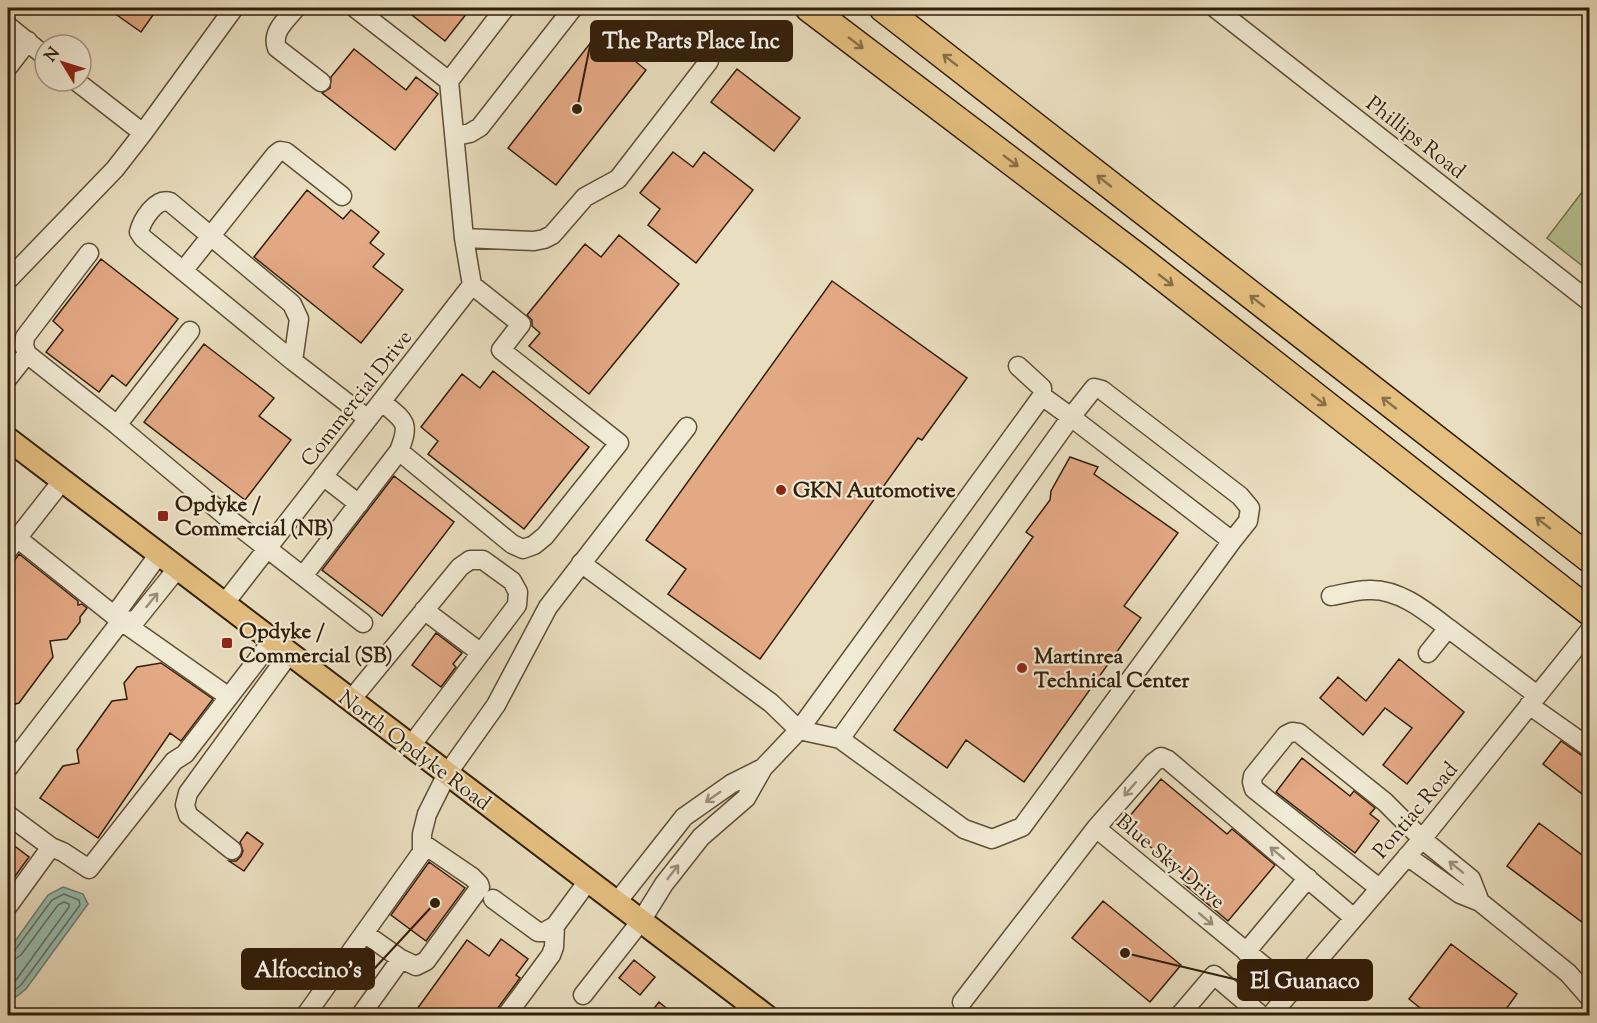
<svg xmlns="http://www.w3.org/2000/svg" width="1597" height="1023" font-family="'Sorts Mill Goudy',serif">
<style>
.green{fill:#b5c193;stroke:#74704e;stroke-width:1.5}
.water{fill:#97bcb0;stroke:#6f7d6e;stroke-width:1.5}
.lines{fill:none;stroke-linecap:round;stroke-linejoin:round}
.shore{stroke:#646e5d;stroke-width:1.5}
.building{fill:#e3a884;stroke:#321f0a;stroke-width:1.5}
.minor-casing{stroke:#604f37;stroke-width:21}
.major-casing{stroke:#321f0a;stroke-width:26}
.highway-casing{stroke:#321f0a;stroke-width:30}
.minor{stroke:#f1ead5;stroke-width:18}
.major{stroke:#e4bf80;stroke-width:22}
.highway{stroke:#e4bf80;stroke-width:27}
.oneway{stroke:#8b6f45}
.oneway2{stroke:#9b8f7a}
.poi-dot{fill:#8f2418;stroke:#f1ead5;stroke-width:2}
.labels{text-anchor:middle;stroke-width:4.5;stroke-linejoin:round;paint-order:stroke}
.street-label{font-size:21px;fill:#321f0a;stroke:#f1ead5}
.poi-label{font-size:21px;font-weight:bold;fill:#321f0a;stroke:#f1ead5;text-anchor:start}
.leader{fill:none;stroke:#321f0a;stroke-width:2}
.callout-dot{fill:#321f0a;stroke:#f1ead5;stroke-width:2}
.callout{fill:#321f0a;stroke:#321f0a;stroke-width:2}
.callout-label{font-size:22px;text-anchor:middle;font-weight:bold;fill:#fff}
</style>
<rect width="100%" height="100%" fill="#e9debf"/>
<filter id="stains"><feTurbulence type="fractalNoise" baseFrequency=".00333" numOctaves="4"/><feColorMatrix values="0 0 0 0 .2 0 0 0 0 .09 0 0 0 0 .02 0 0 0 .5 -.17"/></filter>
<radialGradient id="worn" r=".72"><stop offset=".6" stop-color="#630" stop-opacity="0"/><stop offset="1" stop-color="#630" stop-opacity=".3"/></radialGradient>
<path class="green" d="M1589 183V271L1547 238Z"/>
<path class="water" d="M63 887 83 894 88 904 26 989 12 1000H8V951L48 895Z"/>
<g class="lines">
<path class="shore" d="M8 953 15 950 52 900 64 894 79 900 80 905 21 985 11 993 8 994
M8 960 15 959 21 955 58 905 64 902 69 904V907L16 980 8 986"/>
</g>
<path class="building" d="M107 8H158L141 32Z
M403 8H471L445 41Z
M599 32 646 70 556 185 508 148Z
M354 49 406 90 416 77 438 94 395 150 322 93 330 88 331 77Z
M737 69 800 118 774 151 711 102Z
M673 152 693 167 704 152 753 190 696 263 648 225 660 209 640 193Z
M307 190 343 219 351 210 379 232 370 243 384 254 373 267 403 290 361 343 254 257Z
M619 235 679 284 589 394 529 346 540 333 532 326V320L527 315 585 244 601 257Z
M101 259 178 319 126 386 112 375 99 392 46 352 63 330 53 321Z
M832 281 967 378 922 440 918 438 760 659 668 594 686 569 646 540Z
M204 344 274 398 259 416 291 440 245 500 144 422Z
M493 371 589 447 524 529 428 454 438 441 421 427 462 374 480 388Z
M1070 457 1098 467 1094 474 1178 533 1124 606 1141 618 1024 782 966 740 947 768 894 730 1033 537 1026 532 1050 500 1051 491Z
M394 476 454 522 382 616 322 570Z
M19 554 78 601V605L82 604 87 608 80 617V622L67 639 50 641 53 657 19 703 8 706V570Z
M436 633 462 653 453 664 456 667 441 687 412 665Z
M1399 659 1464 712 1407 784 1383 765 1412 728 1385 708 1363 735 1320 698 1338 677 1366 701Z
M161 663 213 699 181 741 170 733 98 838 40 798 63 766 79 763 77 750 112 701 127 699 124 683 137 667Z
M1561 741 1584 757 1590 759V800L1543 764Z
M1302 758 1350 796 1354 791 1375 808 1370 814 1379 821 1355 853 1276 792Z
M1161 779 1227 834 1232 829 1275 865 1228 921 1184 884 1189 879 1123 824Z
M1539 823 1590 861V928L1507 866Z
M247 832 263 844 244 871 229 861H236L241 856 243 851 240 842Z
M8 841 29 857 8 886Z
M429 862 465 888 426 941 391 915Z
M1103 901 1181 965 1150 1002 1072 938Z
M501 939 528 959 516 975 520 978 497 1009 495 1016H412L467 940 489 956Z
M1451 944 1517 994 1501 1016H1430L1409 999Z
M634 960 655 977 640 995 619 978Z
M659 1002 676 1016H648Z"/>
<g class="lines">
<defs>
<path id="minor" d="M296 8C286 20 271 32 277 48L321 82
M355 8 449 81
M1215 8 1590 302
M8 26 45 56
M8 67 28 41
M76 81 143 133
M456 136 470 133 480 127 573 8
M464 238 534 241 544 239 552 235 585 197 618 179 709 61
M89 253 25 337 24 346 27 354 117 425 228 518 363 623
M183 271 275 155 280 151 286 152 342 196
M8 280 115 169 143 133 234 8
M293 361 143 238 139 232C142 220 156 197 170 202L292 304 299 319 293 361 368 419
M8 378 27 354
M117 425 190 331
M399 451 512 544 523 549 534 545 545 536 619 443 501 350 521 324 472 285
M323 476 359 504
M17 538 121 621 229 697
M8 550 62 481
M581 563 771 703 799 730 840 739 1071 417 1042 396
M303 576 399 451C411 421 404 421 382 402
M1331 596C1343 594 1356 590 1368 590 1398 588 1426 611 1448 628
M224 604 472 285 464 238 449 81 505 8
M424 610 481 653
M121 621 136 620 177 569
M1428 653 1448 628 1537 695
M350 701 460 567 470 560H483L512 581 518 592 517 605 410 747
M1529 705 1590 748
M840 739 964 829 992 839 1022 827 1232 541 1071 417 1094 388 1102 390 1240 496 1250 508 1248 521 1232 541
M8 768 121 621 119 609 159 554
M8 815 51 847
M232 850 188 815 185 805 188 793 289 654
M1407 856 1460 894 1480 902 1568 973 1590 998
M1379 888 1254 789 1252 782 1253 776 1286 735 1292 732 1299 733 1385 802 1422 839 1471 879 1480 902
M493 899 538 932H544L555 926
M617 902 684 817 731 784 763 768
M8 906 51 847 63 852 89 869 174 761 185 754 272 641
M364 933 401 959
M1246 952 1308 878
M1292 989 1096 828 1153 763 1161 757 1168 760 1354 918
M583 995 641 921 664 884 701 837 746 798 763 768 799 730 1042 396V388L1018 366
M962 1002 1096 828
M305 1016 422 852V834L427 814 447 774 496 705 548 607 687 427
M360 1016 401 959 416 966 426 961 480 887 479 884 472 877 422 843
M506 1016 551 955 554 947 555 926 588 881
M741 1016 749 1003
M1179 1016 1214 975 1262 1016
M1270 1016 1422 839 1590 630"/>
<path id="major" d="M8 439 766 1016"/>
<path id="highway" d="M809 8 1140 259 1590 612
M883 8 1590 559"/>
</defs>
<use href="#minor" class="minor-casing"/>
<use href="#major" class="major-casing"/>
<use href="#highway" class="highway-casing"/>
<use href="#minor" class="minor"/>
<use href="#major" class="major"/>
<use href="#highway" class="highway"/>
</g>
<defs><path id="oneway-shaft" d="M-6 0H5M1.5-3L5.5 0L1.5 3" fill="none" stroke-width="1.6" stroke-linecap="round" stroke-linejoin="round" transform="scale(1.5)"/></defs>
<g class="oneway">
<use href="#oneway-shaft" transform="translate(856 43) rotate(37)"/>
<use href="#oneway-shaft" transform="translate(950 60) rotate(-142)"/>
<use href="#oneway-shaft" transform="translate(1011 161) rotate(37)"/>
<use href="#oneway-shaft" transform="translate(1104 181) rotate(-142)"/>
<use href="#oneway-shaft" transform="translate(1166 280) rotate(38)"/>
<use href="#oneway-shaft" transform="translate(1257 301) rotate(-142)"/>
<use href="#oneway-shaft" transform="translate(1319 400) rotate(38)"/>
<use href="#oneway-shaft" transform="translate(1389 403) rotate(-142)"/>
<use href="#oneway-shaft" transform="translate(1543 523) rotate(-142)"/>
</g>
<g class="oneway2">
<use href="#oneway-shaft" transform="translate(152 600) rotate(-51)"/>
<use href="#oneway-shaft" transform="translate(1130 789) rotate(131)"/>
<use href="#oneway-shaft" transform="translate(713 797) rotate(145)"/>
<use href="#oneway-shaft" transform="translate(1277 853) rotate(-140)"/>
<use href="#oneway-shaft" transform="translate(1456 867) rotate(-141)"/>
<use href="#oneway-shaft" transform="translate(673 872) rotate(-52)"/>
<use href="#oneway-shaft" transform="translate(1206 919) rotate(40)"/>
</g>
<g class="poi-dot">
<circle cx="781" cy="490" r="6"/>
<rect x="157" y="510" width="12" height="12" rx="3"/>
<rect x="221" y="637" width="12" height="12" rx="3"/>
<circle cx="1022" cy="668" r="6"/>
</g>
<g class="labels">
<g class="street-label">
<text transform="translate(1416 137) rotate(38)" y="7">Phillips Road</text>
<text transform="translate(356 398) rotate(-52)" y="7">Commercial Drive</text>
<text transform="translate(415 750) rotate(37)" y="7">North Opdyke Road</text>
<text transform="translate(1415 810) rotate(-50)" y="7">Pontiac Road</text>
<text transform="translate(1171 861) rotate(40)" y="7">Blue Sky Drive</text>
</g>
<g class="poi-label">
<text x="793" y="497">GKN Automotive</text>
<text x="175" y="511">Opdyke /<tspan x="175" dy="24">Commercial (NB)</tspan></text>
<text x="239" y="638">Opdyke /<tspan x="239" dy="24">Commercial (SB)</tspan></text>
<text x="1034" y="663">Martinrea<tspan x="1034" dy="24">Technical Center</tspan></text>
</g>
</g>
<path class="leader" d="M577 109L591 41M435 903L374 969M1125 953L1238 980"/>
<g class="callout-dot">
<circle cx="577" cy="109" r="6"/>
<circle cx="435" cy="903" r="6"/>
<circle cx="1125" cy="953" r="6"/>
</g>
<g class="callout">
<rect x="591" y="21" width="201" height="40" rx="6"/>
<rect x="242" y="949" width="132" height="40" rx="6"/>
<rect x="1238" y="960" width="134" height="40" rx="6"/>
</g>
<g class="callout-label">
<text x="691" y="48">The Parts Place Inc</text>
<text x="308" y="977">Alfoccino's</text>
<text x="1305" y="988">El Guanaco</text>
</g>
<rect width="1597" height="1023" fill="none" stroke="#e9debf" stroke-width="30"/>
<rect x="9" y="9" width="1579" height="1005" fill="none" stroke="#321f0a" stroke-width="3"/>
<rect x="15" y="15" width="1567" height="993" fill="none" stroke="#321f0a" stroke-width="1.5"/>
<g transform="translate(63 63) rotate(308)"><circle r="28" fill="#f1ead5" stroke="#a59984" stroke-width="1.5"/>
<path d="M0-4.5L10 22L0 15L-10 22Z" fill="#8f2418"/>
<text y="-9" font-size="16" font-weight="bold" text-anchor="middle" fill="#321f0a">N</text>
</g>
<rect width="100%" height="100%" filter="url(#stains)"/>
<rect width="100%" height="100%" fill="url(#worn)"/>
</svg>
